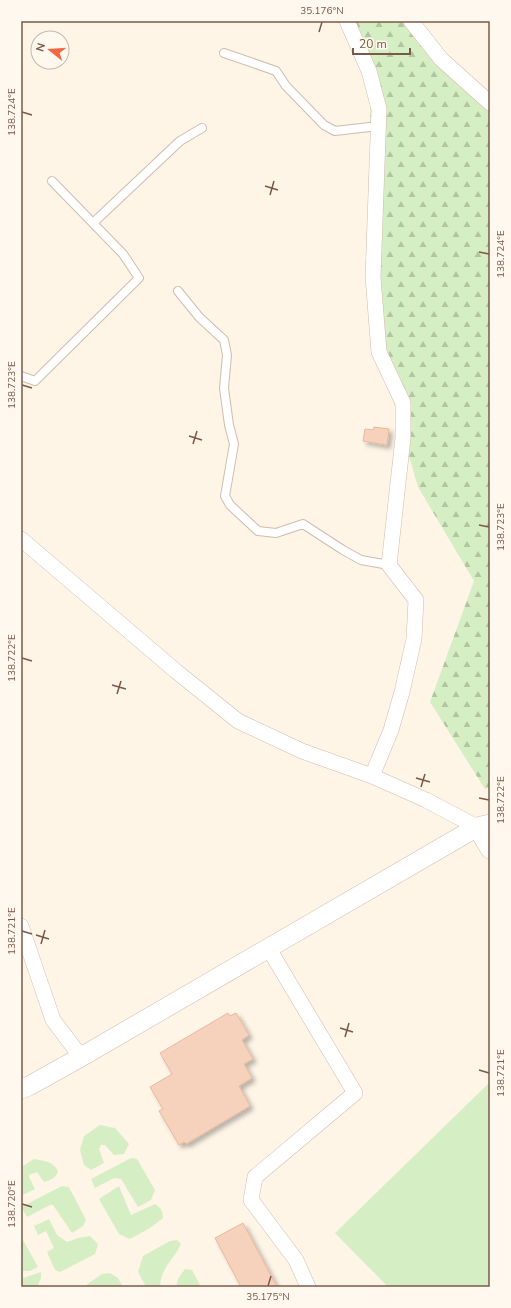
<svg xmlns="http://www.w3.org/2000/svg" width="511" height="1308" font-family="'Nunito Sans',sans-serif">
<style>
.green{fill:#d6eec4}
.forest{fill:url(#forest-firs)}
.building{fill:#f6d2bc;stroke:#eab79b;filter:url(#shadow)}
.lines{fill:none;stroke-linecap:round;stroke-linejoin:round}
.service-casing{stroke:#d2bbab;stroke-width:10}
.minor-casing{stroke:#d2bbab;stroke-width:16}
.tertiary-casing{stroke:#d2bbab;stroke-width:20}
.service{stroke:#fff;stroke-width:8}
.minor{stroke:#fff;stroke-width:15}
.tertiary{stroke:#fff;stroke-width:19}
.ticks{fill:none;stroke:#7b5948;stroke-width:1.5}
.neatline{fill:none;stroke:#7b5948;stroke-width:1.5}
.ticks-label{font-size:10px;text-anchor:middle;fill:#7b5948}
</style>
<defs>
<pattern id="forest-firs" width="22" height="20" patternUnits="userSpaceOnUse"><rect width="22" height="20" fill="#d6eec4"/><path d="M5 1l3.5 6h-7zM16 11l3.5 6h-7z" fill="#b3c4a1"/></pattern>
<filter id="shadow"><feDropShadow dx="3.5" dy="3.5" stdDeviation="2" flood-color="#0004"/></filter>
</defs>
<rect width="100%" height="100%" fill="#fef5e7"/>
<path class="green" d="M490 1082V1287H388L335 1233Z
M100 1125 115 1128 129 1144 124 1154 114 1155 105 1145H101L99 1149 104 1163 91 1170 84 1165 80 1150 84 1136Z
M131 1158 137 1159 155 1190 151 1200 138 1207 121 1179 114 1178 95 1188 91 1179Z
M34 1159C44 1161 53 1161 58 1171 56 1178 51 1180 44 1182L37 1172 29 1175V1177L35 1189 21 1196V1167Z
M62 1186 69 1187 86 1220 83 1226 72 1233 53 1205H50L27 1217 21 1207Z
M119 1186 131 1215 155 1204C161 1208 163 1211 163 1218L150 1228 130 1239 119 1234 99 1199Z
M49 1219 57 1235 67 1242 78 1238 90 1236 98 1244 95 1254 60 1272 55 1270 47 1252 54 1248 46 1231 38 1235 34 1226Z
M23 1240 38 1267 30 1271H21V1241Z
M177 1240 181 1244C173 1261 161 1267 160 1287H146L138 1272 143 1256 170 1241Z
M185 1269 192 1270 201 1287H176L178 1279Z
M41 1272V1278L38 1285 35 1287H21V1277L23 1278Z
M110 1273 118 1278 123 1287H88L86 1285 102 1274Z"/>
<path class="forest" d="M348 21H404L490 100V788L485 789 430 702 474 581 418 487 379 352 374 254 369 71Z"/>
<path class="building" d="M374 427 389 429 387 445 363 441 365 429 373 430Z
M228 1013 230 1016 236 1013 249 1035 242 1040 253 1059 244 1064 252 1078 239 1086 250 1106 186 1144 184 1142 179 1145 159 1111 163 1109 150 1087 172 1074 160 1053Z
M243 1223 277 1287H241L215 1238Z"/>
<g class="lines">
<defs>
<path id="service" d="M224 53 276 71 286 86 324 125 335 131 378 126
M93 223 180 141 202 128
M178 291 199 317 224 340 227 355 224 388 229 425 234 444 225 496 230 505 258 531 276 533 303 524 343 550 361 560 389 565
M21 376 35 381 139 278 123 254 52 181"/>
<path id="minor" d="M347 21 369 71 379 109 373 277 379 352 403 403V438L389 565 416 600 414 639 402 692 391 730 372 776
M411 21 441 59 490 103
M21 539 177 672 238 721 302 751 372 776 426 800 477 827
M21 926 53 1020 81 1057
M269 949 355 1093 255 1177 251 1200 296 1260 308 1287"/>
<path id="tertiary" d="M477 827 490 849
M21 1089 29 1086 81 1057 477 827 490 824"/>
</defs>
<use href="#service" class="service-casing"/>
<use href="#minor" class="minor-casing"/>
<use href="#tertiary" class="tertiary-casing"/>
<use href="#service" class="service"/>
<use href="#minor" class="minor"/>
<use href="#tertiary" class="tertiary"/>
</g>
<path class="ticks" d="M319 32 322 22M22 112 32 115M265 186 278 190M270 195 274 181M479 252 489 254M22 385 32 388M189 436 202 440M193 444 197 431M479 525 489 527M22 658 32 661M112 685 126 689M117 694 121 681M416 778 430 782M421 787 425 774M479 798 489 800M22 931 32 934M36 935 49 939M41 944 45 930M340 1028 353 1032M345 1037 349 1023M479 1070 489 1073M22 1204 32 1207M268 1286 271 1276"/>
<rect width="511" height="1308" fill="none" stroke="#fff8ef" stroke-width="44"/>
<g transform="translate(50 50) rotate(287)"><circle r="19" fill="#fff8ef" stroke="#cab8ac"/>
<path d="M0-3L7 15L0 10L-7 15Z" fill="#f16643"/>
<text y="-6" font-size="11" font-weight="bold" text-anchor="middle" fill="#7b5948">N</text>
</g>
<path d="M353 48v6h57v-6" fill="none" stroke="#7b5948" stroke-width="2"/>
<text x="359" y="48" font-size="12" fill="#7b5948" stroke="#fff8ef" stroke-width="3" paint-order="stroke">20 m</text>
<rect x="22" y="22" width="467" height="1264" class="neatline"/>
<g class="ticks-label">
<text x="322" y="14">35.176°N</text>
<text transform="translate(11 112) rotate(-90)" y="4">138.724°E</text>
<text transform="translate(500 254) rotate(-90)" y="4">138.724°E</text>
<text transform="translate(11 385) rotate(-90)" y="4">138.723°E</text>
<text transform="translate(500 527) rotate(-90)" y="4">138.723°E</text>
<text transform="translate(11 658) rotate(-90)" y="4">138.722°E</text>
<text transform="translate(500 800) rotate(-90)" y="4">138.722°E</text>
<text transform="translate(11 931) rotate(-90)" y="4">138.721°E</text>
<text transform="translate(500 1073) rotate(-90)" y="4">138.721°E</text>
<text transform="translate(11 1204) rotate(-90)" y="4">138.720°E</text>
<text x="268" y="1300">35.175°N</text>
</g>
</svg>
